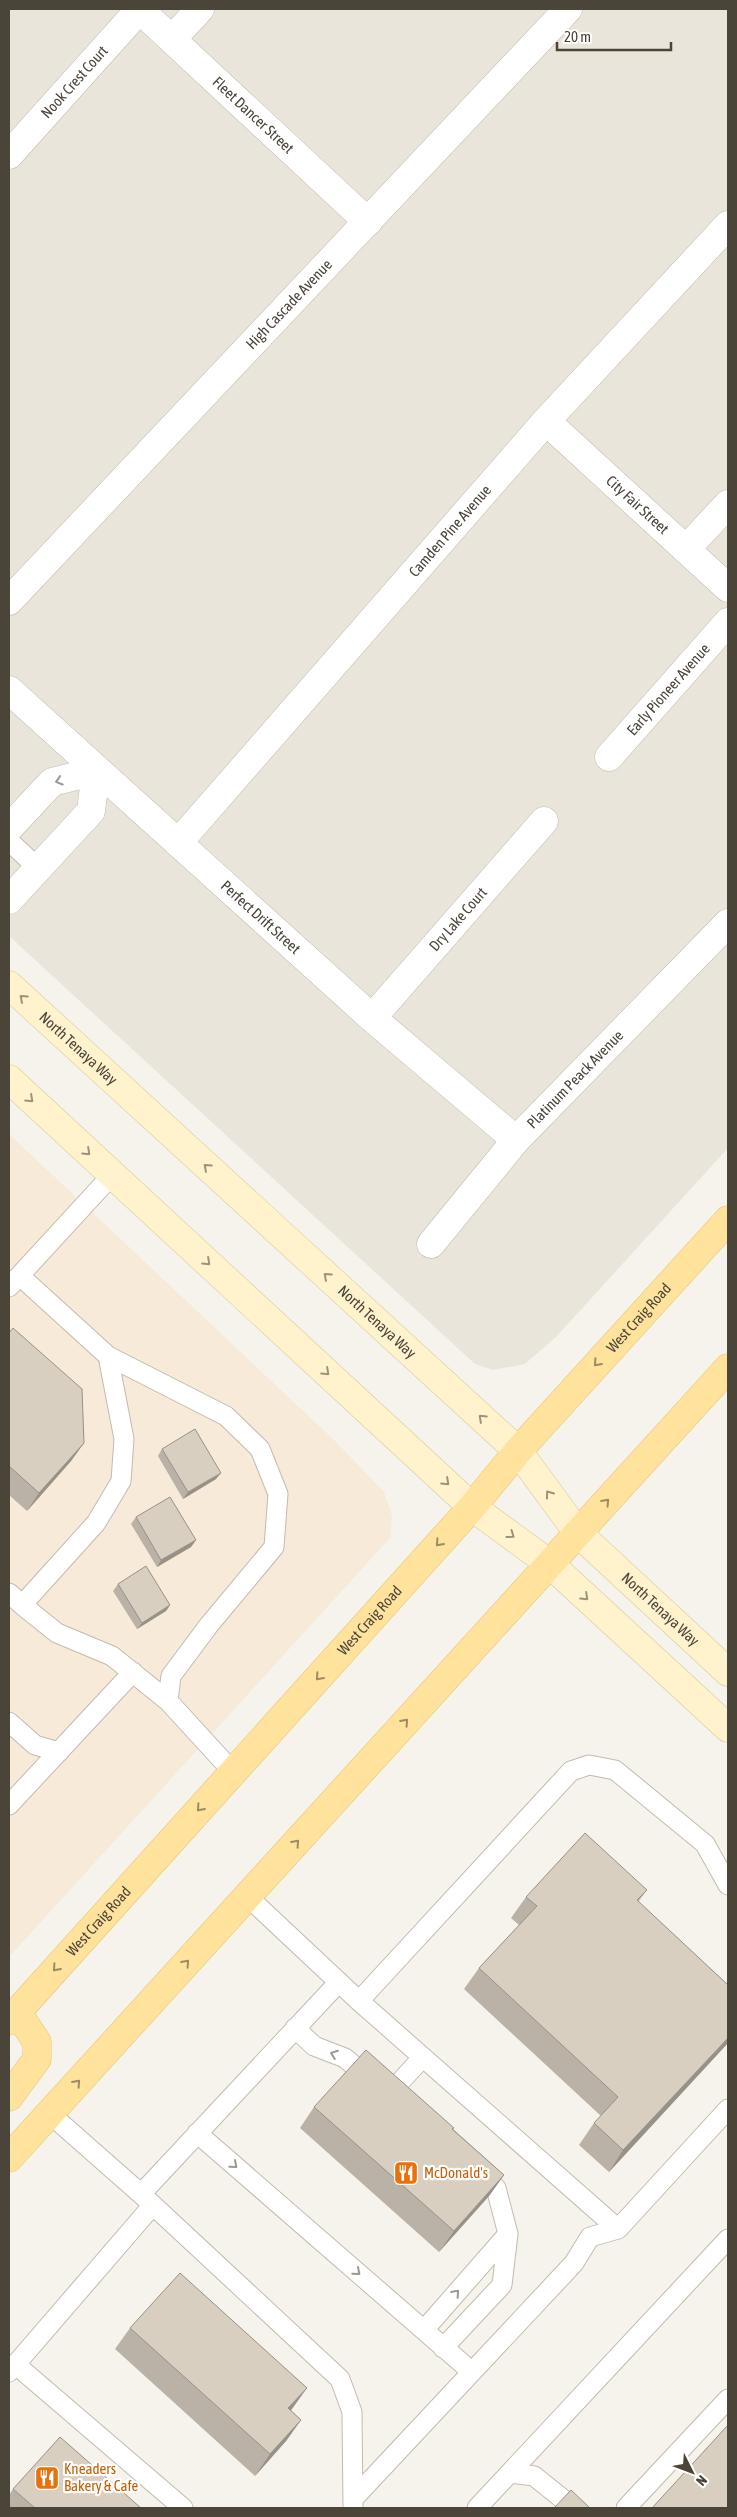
<svg xmlns="http://www.w3.org/2000/svg" width="737" height="2517" font-family="'Asap Condensed',sans-serif">
<style>
.residential{fill:#eae5da}
.commercial{fill:#f7ead8}
.lines{fill:none;stroke-linecap:round;stroke-linejoin:round}
.lane-casing{stroke:#c2bbae;stroke-width:21}
.street-casing{stroke:#c2bbae;stroke-width:29}
.secondary-casing{stroke:#d6c79b;stroke-width:29}
.primary-casing{stroke:#e6c16a;stroke-width:29}
.lane{stroke:#fff;stroke-width:19}
.street{stroke:#fff;stroke-width:28}
.secondary{stroke:#fff3cd;stroke-width:28}
.primary{stroke:#ffe39c;stroke-width:28}
.wall{fill:#bab2a6}
.shaded-wall{fill:#979187}
.building{fill:#d8cfc1;stroke:#979187}
.oneway{stroke:#9c9892}
.oneway2{stroke:#9c937c}
.oneway3{stroke:#9c8c66}
.labels{text-anchor:middle;stroke-width:4.5;stroke-linejoin:round;paint-order:stroke}
.street-label{font-size:15px;fill:#4b4439;stroke:#fff}
.food-label{font-size:15px;fill:#c56008;stroke:#fff;text-anchor:start}
</style>
<rect width="100%" height="100%" fill="#f6f3ec"/>
<path class="residential" d="M9 9H728V1148L556 1337 525 1364 493 1370 475 1364 9 936Z"/>
<path class="commercial" d="M9 1134 334 1440 384 1492 392 1516 390 1538 9 1957Z"/>
<g class="lines">
<defs>
<path id="lane" d="M9 841 38 868
M20 1276 108 1356 226 1416 260 1449 278 1494 274 1547 209 1625 171 1676 168 1701 233 1772
M9 1287 112 1175
M9 1593 22 1605 96 1523 121 1481 124 1439 108 1356
M22 1605 57 1633 112 1656 168 1701
M9 1722 35 1745 59 1752
M9 1805 133 1672
M247 1896 359 2001 618 2229 728 2109
M359 2001 571 1771 589 1765 615 1770 705 1844 728 1885
M295 2028 314 2046 345 2058 372 2081
M388 2095 423 2057
M49 2113 141 2194 340 2379 352 2412 353 2508
M197 2133 472 2372
M141 2194 339 1982
M424 2330 508 2234 496 2188 476 2171
M443 2348 502 2285 508 2234
M15 2364 183 2508
M9 2372 153 2205
M510 2473 534 2476 574 2508
M354 2498 574 2263 590 2237 618 2229
M477 2508 728 2239
M626 2508 728 2399"/>
<g id="street">
<path id="s1" d="M139 9 368 222"/>
<path d="M172 39 200 9"/>
<path id="s2" d="M9 155 140 9"/>
<path id="s3" d="M546 421 728 588"/>
<path d="M686 549 728 504"/>
<path id="s4" d="M9 601 568 9"/>
<path id="s5" d="M9 690 372 1018 516 1140"/>
<path id="s6" d="M609 757 728 622"/>
<path d="M9 828 52 782 96 771 91 811 9 900"/>
<path id="s7" d="M178 843 546 421 728 225"/>
<path id="s8" d="M372 1018 544 821"/>
<path id="s9" d="M431 1244 516 1140 728 923"/>
</g>
<g id="secondary">
<path id="s10" d="M9 985 518 1451 578 1533 728 1672"/>
<path d="M9 1079 472 1507 550 1564 728 1728"/>
</g>
<g id="primary">
<path id="s11" d="M9 2021 472 1507 518 1451 728 1220"/>
<path d="M9 2097 37 2059V2042L17 2012"/>
<path d="M9 2158 728 1368"/>
</g>
</defs>
<use href="#lane" class="lane-casing"/>
<use href="#street" class="street-casing"/>
<use href="#secondary" class="secondary-casing"/>
<use href="#primary" class="primary-casing"/>
<use href="#lane" class="lane"/>
<use href="#street" class="street"/>
<use href="#secondary" class="secondary"/>
<use href="#primary" class="primary"/>
</g>
<path class="wall" d="M9 1333 84 1443 71 1461 27 1511 9 1495Z
M162 1449 216 1479 183 1499 158 1456Z
M136 1517 196 1540 191 1547 157 1567 131 1524Z
M118 1584 170 1605 166 1611 137 1629 113 1591Z
M647 1890 638 1902 728 1985V2043L609 2172 579 2145 594 2123 601 2116 464 1989 479 1968 519 1925 511 1918 526 1897Z
M314 2107 453 2129 504 2175 489 2196 439 2252 300 2128Z
M130 2328 291 2410 301 2420 286 2441 255 2476 115 2349Z
M13 2489 141 2508H9V2495Z"/>
<path class="shaded-wall" d="M84 1443 71 1461 27 1511 39 1493Z
M221 1473 216 1479 183 1499 188 1492Z
M196 1540 191 1547 157 1567 161 1560Z
M170 1605 166 1611 137 1629 142 1623Z
M728 2038V2043L609 2172 623 2150Z
M504 2175 489 2196 439 2252 454 2231Z
M307 2388 292 2409 273 2429 288 2408Z
M301 2420 286 2441 255 2476 270 2454Z"/>
<path class="building" d="M13 1328 82 1389 84 1443 39 1493 9 1466V1333Z
M195 1429 221 1473 188 1492 162 1449Z
M170 1497 196 1540 161 1560 136 1517Z
M146 1566 170 1605 142 1623 118 1584Z
M585 1833 647 1890 637 1900 728 1985V2038L623 2150 594 2123 618 2097 479 1968 537 1906 526 1897Z
M366 2050 454 2128 452 2129 504 2175 454 2231 314 2107Z
M180 2273 307 2388 288 2408 301 2420 270 2454 130 2328Z
M728 2425V2508H652Z
M60 2437 141 2508H35L13 2489Z
M571 2490 590 2508H554Z"/>
<defs><path id="oneway-chevron" d="M-2-3.5L2.5 0L-2 3.5" fill="none" stroke-width="1.6" stroke-linecap="round" stroke-linejoin="round" transform="scale(1.25)"/></defs>
<g class="oneway">
<use href="#oneway-chevron" transform="translate(59 781) rotate(163)"/>
<use href="#oneway-chevron" transform="translate(334 2054) rotate(-159)"/>
<use href="#oneway-chevron" transform="translate(234 2165) rotate(41)"/>
<use href="#oneway-chevron" transform="translate(357 2272) rotate(41)"/>
<use href="#oneway-chevron" transform="translate(456 2293) rotate(-49)"/>
</g>
<g class="oneway2">
<use href="#oneway-chevron" transform="translate(23 998) rotate(-138)"/>
<use href="#oneway-chevron" transform="translate(30 1099) rotate(43)"/>
<use href="#oneway-chevron" transform="translate(87 1152) rotate(43)"/>
<use href="#oneway-chevron" transform="translate(207 1167) rotate(-138)"/>
<use href="#oneway-chevron" transform="translate(207 1262) rotate(43)"/>
<use href="#oneway-chevron" transform="translate(327 1276) rotate(-138)"/>
<use href="#oneway-chevron" transform="translate(326 1372) rotate(43)"/>
<use href="#oneway-chevron" transform="translate(482 1418) rotate(-137)"/>
<use href="#oneway-chevron" transform="translate(446 1482) rotate(43)"/>
<use href="#oneway-chevron" transform="translate(549 1494) rotate(-126)"/>
<use href="#oneway-chevron" transform="translate(511 1535) rotate(36)"/>
<use href="#oneway-chevron" transform="translate(585 1597) rotate(43)"/>
</g>
<g class="oneway3">
<use href="#oneway-chevron" transform="translate(597 1363) rotate(132)"/>
<use href="#oneway-chevron" transform="translate(606 1502) rotate(-48)"/>
<use href="#oneway-chevron" transform="translate(439 1543) rotate(132)"/>
<use href="#oneway-chevron" transform="translate(319 1677) rotate(132)"/>
<use href="#oneway-chevron" transform="translate(405 1722) rotate(-48)"/>
<use href="#oneway-chevron" transform="translate(200 1808) rotate(132)"/>
<use href="#oneway-chevron" transform="translate(296 1843) rotate(-48)"/>
<use href="#oneway-chevron" transform="translate(186 1963) rotate(-48)"/>
<use href="#oneway-chevron" transform="translate(56 1968) rotate(132)"/>
<use href="#oneway-chevron" transform="translate(77 2083) rotate(-48)"/>
</g>
<defs>
<symbol id="restaurant-square" viewBox="-11 -11 22 22"><rect x="-9" y="-9" width="18" height="18" rx="4" fill="#e8710a" stroke="#fff"/><path d="M-5-6h1v4h1v-4h1v4h1v-4h1v5L-1.5 .5V6h-2V.5L-5-1ZM5-6V6H3V1.5H1.5Q1.5-4 5-6Z" fill="#fff"/></symbol>
</defs>
<g fill-rule="evenodd">
<use href="#restaurant-square" x="392" y="2159" width="28" height="28"/>
<use href="#restaurant-square" x="33" y="2464" width="28" height="28"/>
</g>
<g class="labels">
<g class="street-label">
<text dy="5" stroke="none"><textPath href="#s2" startOffset="98">Nook Crest Court</textPath></text>
<text dy="5" stroke="none"><textPath href="#s1" startOffset="156">Fleet Dancer Street</textPath></text>
<text dy="5" stroke="none"><textPath href="#s4" startOffset="408">High Cascade Avenue</textPath></text>
<text dy="5" stroke="none"><textPath href="#s3" startOffset="124">City Fair Street</textPath></text>
<text dy="5" stroke="none"><textPath href="#s7" startOffset="414">Camden Pine Avenue</textPath></text>
<text dy="5" stroke="none"><textPath href="#s6" startOffset="90">Early Pioneer Avenue</textPath></text>
<text dy="5" stroke="none"><textPath href="#s5" startOffset="339">Perfect Drift Street</textPath></text>
<text dy="5" stroke="none"><textPath href="#s8" startOffset="131">Dry Lake Court</textPath></text>
<text dy="5" stroke="none"><textPath href="#s10" startOffset="94">North Tenaya Way</textPath></text>
<text dy="5" stroke="none"><textPath href="#s9" startOffset="219">Platinum Peack Avenue</textPath></text>
<text dy="5" stroke="none"><textPath href="#s11" startOffset="944">West Craig Road</textPath></text>
<text dy="5" stroke="none"><textPath href="#s10" startOffset="499">North Tenaya Way</textPath></text>
<text dy="5" stroke="none"><textPath href="#s10" startOffset="904">North Tenaya Way</textPath></text>
<text dy="5" stroke="none"><textPath href="#s11" startOffset="539">West Craig Road</textPath></text>
<text dy="5" stroke="none"><textPath href="#s11" startOffset="134">West Craig Road</textPath></text>
</g>
<g class="food-label">
<text x="424" y="2178">McDonald's</text>
<text x="64" y="2474">Kneaders<tspan x="64" dy="17">Bakery &amp; Cafe</tspan></text>
</g>
</g>
<rect width="737" height="2517" fill="none" stroke="#4b4439" stroke-width="20"/>
<g transform="translate(692 2472) rotate(132)" stroke="#ffffff" stroke-width="4" paint-order="stroke">
<path d="M0-4L9 19L0 12L-9 19Z" fill="#4b4439"/>
<text y="-8" font-size="14" font-weight="bold" text-anchor="middle" fill="#4b4439">N</text>
</g>
<path d="M557 42v8h114v-8" fill="none" stroke="#4b4439" stroke-width="2.5"/>
<text x="564" y="42" font-size="15" fill="#4b4439" stroke="#ffffff" stroke-width="4" paint-order="stroke">20 m</text>
</svg>
